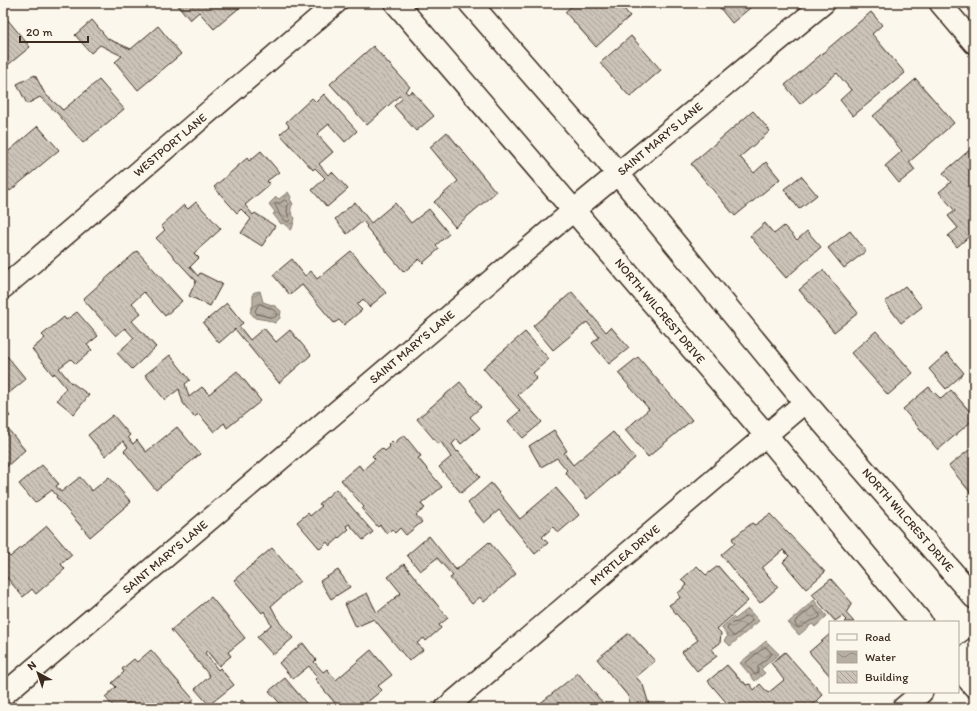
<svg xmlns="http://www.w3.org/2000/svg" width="977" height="711" font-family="Itim,sans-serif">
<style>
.water{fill:url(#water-waves);stroke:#85796d}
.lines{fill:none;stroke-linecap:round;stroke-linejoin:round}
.shore{stroke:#6c5f53;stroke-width:1}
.building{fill:url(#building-back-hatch);stroke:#3b2a1e}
.street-casing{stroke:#3b2a1e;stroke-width:24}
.secondary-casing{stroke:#3b2a1e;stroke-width:25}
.street{stroke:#fbf7ec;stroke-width:21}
.secondary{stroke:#fbf7ec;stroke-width:22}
.labels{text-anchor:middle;stroke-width:3;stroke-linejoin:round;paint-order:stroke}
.street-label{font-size:12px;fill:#3b2a1e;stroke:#fbf7ec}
</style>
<defs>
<pattern id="water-waves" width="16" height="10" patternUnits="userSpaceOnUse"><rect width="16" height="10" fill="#b6aea2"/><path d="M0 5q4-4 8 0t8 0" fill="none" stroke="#958e83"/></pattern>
<pattern id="building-back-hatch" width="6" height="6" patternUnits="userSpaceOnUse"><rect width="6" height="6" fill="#ccc4b9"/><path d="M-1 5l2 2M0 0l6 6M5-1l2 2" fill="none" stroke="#a79f96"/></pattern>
</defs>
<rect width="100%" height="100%" fill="#fbf7ec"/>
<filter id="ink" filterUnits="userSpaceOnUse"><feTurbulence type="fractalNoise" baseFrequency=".025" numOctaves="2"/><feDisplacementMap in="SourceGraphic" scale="8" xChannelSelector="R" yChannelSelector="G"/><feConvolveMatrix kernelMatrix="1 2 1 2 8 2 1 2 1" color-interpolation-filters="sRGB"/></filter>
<g filter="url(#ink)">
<path class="water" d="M288 192 291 197 290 199 293 204C289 209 291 214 295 218L292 229 290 230 283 223 281 224 273 214 275 212 269 204 276 197 279 199Z
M260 291 263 302 275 306 281 311 280 318 275 323 267 320 255 318 250 312 253 305V293L255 292Z
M814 600 827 616 815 627 812 624 799 635 788 623Z
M748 609 759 621 730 646 724 640 728 636 723 630 722 627 733 617 735 619Z
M766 641 779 654 761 669 765 673 755 681 740 663Z"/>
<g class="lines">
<path class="shore" d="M285 200 288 203 287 212 290 220 288 222C278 217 280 213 275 205L276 203H280Z
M260 304 272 309 277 313 276 316 273 318 257 314 255 311 258 305Z
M813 607 820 615V617C816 620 815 619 811 621 806 622 803 627 798 628L795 624V622Z
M747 615 752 619V621L735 636H733L727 629 728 627 732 623 738 622Z
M765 647 767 648 772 654 758 666V673L755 675 746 663Z"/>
</g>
<path class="building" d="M176 3H245L214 29 199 12 190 20Z
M575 3H619L630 16 596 47 565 12Z
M716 3H756L732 23Z
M871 12 882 25 872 34 905 73 853 116 840 100 851 90 837 73 800 104 785 85Z
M3 14 30 47 3 69Z
M92 20 108 39 131 49 158 26 181 54 138 90 115 62 122 56 100 45 91 53 75 35Z
M631 36 661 70 630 97 600 63Z
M373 46 410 87 405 91 408 94 412 91 434 116 416 131 394 106 402 99 399 96 367 125 330 84Z
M35 75 45 94 63 110 99 80 124 109 83 143 58 114 40 97 27 104 17 84Z
M916 79 954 123 909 162 915 170 899 183 885 166 902 151 873 116Z
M324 94 357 131 345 142 329 124 317 134 333 152 319 164 328 175 332 172 348 189 327 207 312 190 325 178 315 168 313 170 280 134 289 126 286 122 312 98 316 102Z
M753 111 770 131 740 157 754 173 766 162 780 179 735 216 691 164Z
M38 126 59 150 10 191 3 183V156Z
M447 132 496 192 455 227 434 202 458 181 430 147Z
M973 147 974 232 957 247 948 236 958 228 948 216 955 211 939 192 951 182 943 173Z
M261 151 279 172 267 181 270 184 245 205 253 215 255 213 275 226 262 246 241 233 251 219 241 209 237 213 214 187 247 158 249 161Z
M801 176 817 195 799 209 784 189Z
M196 202 221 229 194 253 199 258 190 267 198 276 200 273 222 284 210 306 189 296 196 281 156 238 165 230 161 226 184 205 188 209Z
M355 202 371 223 395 203 411 223 429 209 449 234 436 245 439 249 423 263 419 259 404 272 366 227 367 226 363 221 347 234 335 219Z
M765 223 774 234 784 226 797 240 807 231 821 247 786 278 750 236Z
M850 231 866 251 844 268 828 248Z
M137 251 182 301 165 316 144 292 132 303 141 313 132 321 156 347 132 369 117 353 134 338 125 328 116 336 83 299Z
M351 251 386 293 369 307 363 299 357 305 362 310 344 325 339 320 334 323 302 285 290 295 273 275 292 259 305 276 311 271 317 279Z
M823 270 858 313 834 332 799 290Z
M905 286 922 307 901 323 885 302Z
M572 292 606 332 611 327 629 348 609 364 592 343 599 337 587 322 553 350 533 326Z
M227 303 243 323 239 326 250 340 264 328 276 342 290 330 311 355 279 383 235 329 219 343 203 323Z
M77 312 98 336 87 345 92 350 76 364 71 359 59 368 71 383V382L89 395 74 414 57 400 66 388 54 373 53 375 32 349 45 338 42 335 64 317 66 320Z
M876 331 913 373 888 395 851 353Z
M525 332 549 359 533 373 537 378 518 395 542 422 523 438 508 421 520 411 483 368Z
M947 353 964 373 946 389 929 369Z
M170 355 190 380 185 384 189 397 202 387 209 394 237 371 261 401 227 428 224 423 214 432 199 414 194 417 183 403 179 389 165 400 145 375Z
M7 356 26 379 3 398V360Z
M638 357 692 420 648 457 625 430 649 409 618 373Z
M460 382 481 407 470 417 480 428 461 444 457 439 452 444 457 452 458 451 480 477 461 493 439 467 451 457 441 442 438 444 417 419Z
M929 387 941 399 951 390 974 416V419L938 450 903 409Z
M3 407 10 416 3 422Z
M113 415 130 435 128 437 133 444 137 440 146 452 177 427 200 454 156 490 124 451 128 447 123 441 105 456 88 435Z
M3 423 25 450 5 468 3 466Z
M554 430 567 451 564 453 573 465 613 432 635 458 587 499 565 472 567 470 557 458 541 467 529 446Z
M404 435 421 456 418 458 442 487 421 504 425 508 416 515 422 522 406 535 400 528 395 533 392 529 387 534 380 525 378 527 362 509 364 507 341 480 359 465 363 470 375 459 372 456 382 448 385 451 390 447 388 445 392 441 394 443Z
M974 446V497L949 466Z
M42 465 59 484 56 486 61 492 80 477 92 491 109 477 131 502 90 537 56 497 57 496 52 490 35 503 19 484Z
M491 483 520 519 556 488 579 515 558 533 553 527 542 537 548 543 535 554 499 510 484 523 468 503Z
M336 489 373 532 363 540 349 524 346 526 349 529 330 546 327 542 320 549 297 522 308 513 310 516 322 506 319 504Z
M770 514 825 572 806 589 783 562 789 556 783 550 762 568 778 587 760 603 721 555 735 543 732 539 752 523 755 525Z
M47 526 72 555 61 564 65 569 36 594 32 589 23 597 3 573V563L6 560 3 557V550L10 557Z
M429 536 456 570 489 542 516 574 484 602 480 597 472 604 450 578 453 576 437 558 420 571 407 555Z
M272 548 300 581 271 606 280 623 293 638 273 655 257 637 271 625 264 611 262 613 234 580Z
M404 564 448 618 439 625 441 628 426 641 424 638 417 643 423 650 409 661 374 619 356 627 345 604 367 593 377 613 401 593 388 577Z
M697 566 706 575 718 566 748 601 717 629 721 633 720 643 712 649 717 656 697 671 682 652 698 640 669 605 680 598 678 593 687 585 681 580Z
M338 570 350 587 331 599 320 581Z
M831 579 852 603 846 613 854 622H844L846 620 842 616 835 621 812 594Z
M211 597 245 638 228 652 231 656 219 666 207 651 205 653 218 670 220 668 234 685 209 705 195 689 210 676 171 630Z
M629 633 655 661 636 677 643 685 650 708H630L631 707 628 696 597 659Z
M830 634V676L809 652Z
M303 643 316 660 314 662 323 672 327 669 336 680 371 650 392 675 378 686 382 690 360 708H358L355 705 352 708H339L315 679 317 677 309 666 293 679 279 663Z
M151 650 194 700 185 708H133L129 702 122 708H115L105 697 116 687 112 683 124 672 122 669 134 659 137 662Z
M785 652 823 695 810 708H731L708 681 727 665 742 682H744L746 685 750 684 754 690 760 684 768 693 784 680 771 663Z
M578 673 607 708H541L538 705Z
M285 678 301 697 310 708H284L269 691Z
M242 700 249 708H233Z"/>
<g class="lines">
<defs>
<path id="street" d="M940 3 974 43
M3 288 336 3
M958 662 974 649
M3 695 574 210 824 3
M446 708 805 402
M903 708 922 692"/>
<path id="secondary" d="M396 3 766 435 921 622
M470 3 604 157 805 402 974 597
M958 667 974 686"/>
</defs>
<use href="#street" class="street-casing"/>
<use href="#secondary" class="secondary-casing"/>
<use href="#street" class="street"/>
<use href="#secondary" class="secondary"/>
</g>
</g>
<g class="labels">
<g class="street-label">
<text transform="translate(660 139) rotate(-40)" y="4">SAINT MARY'S LANE</text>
<text transform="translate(170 145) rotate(-40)" y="4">WESTPORT LANE</text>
<text transform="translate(660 311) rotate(50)" y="4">NORTH WILCREST DRIVE</text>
<text transform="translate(412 347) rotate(-40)" y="4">SAINT MARY'S LANE</text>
<text transform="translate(908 520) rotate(49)" y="4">NORTH WILCREST DRIVE</text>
<text transform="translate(625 555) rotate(-40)" y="4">MYRTLEA DRIVE</text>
<text transform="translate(165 557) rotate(-40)" y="4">SAINT MARY'S LANE</text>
</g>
</g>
<rect width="977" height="711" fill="none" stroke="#fbf7ec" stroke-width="16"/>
<rect x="8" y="8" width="961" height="695" fill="none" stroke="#3b2a1e" stroke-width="1.5" filter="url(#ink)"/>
<rect x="829" y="621" width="130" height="72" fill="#fbf7ec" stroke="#aea59a"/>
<rect x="837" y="634" width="20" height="6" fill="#fbf7ec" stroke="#aea59a"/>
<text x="865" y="641" font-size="12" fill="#3b2a1e">Road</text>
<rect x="837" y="651" width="20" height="12" fill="url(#water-waves)" stroke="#aea59a"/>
<text x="865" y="661" font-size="12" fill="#3b2a1e">Water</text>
<rect x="837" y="671" width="20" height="12" fill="url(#building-back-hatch)" stroke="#aea59a"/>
<text x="865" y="681" font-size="12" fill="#3b2a1e">Building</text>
<g transform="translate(38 673) rotate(320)" stroke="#fbf7ec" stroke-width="3" paint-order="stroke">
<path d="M0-3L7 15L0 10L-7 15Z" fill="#3b2a1e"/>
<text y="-6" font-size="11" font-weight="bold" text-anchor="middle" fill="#3b2a1e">N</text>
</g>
<path d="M20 36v6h68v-6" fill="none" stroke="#3b2a1e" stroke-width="2"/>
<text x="26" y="36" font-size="12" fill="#3b2a1e" stroke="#fbf7ec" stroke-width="3" paint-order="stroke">20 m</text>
</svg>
